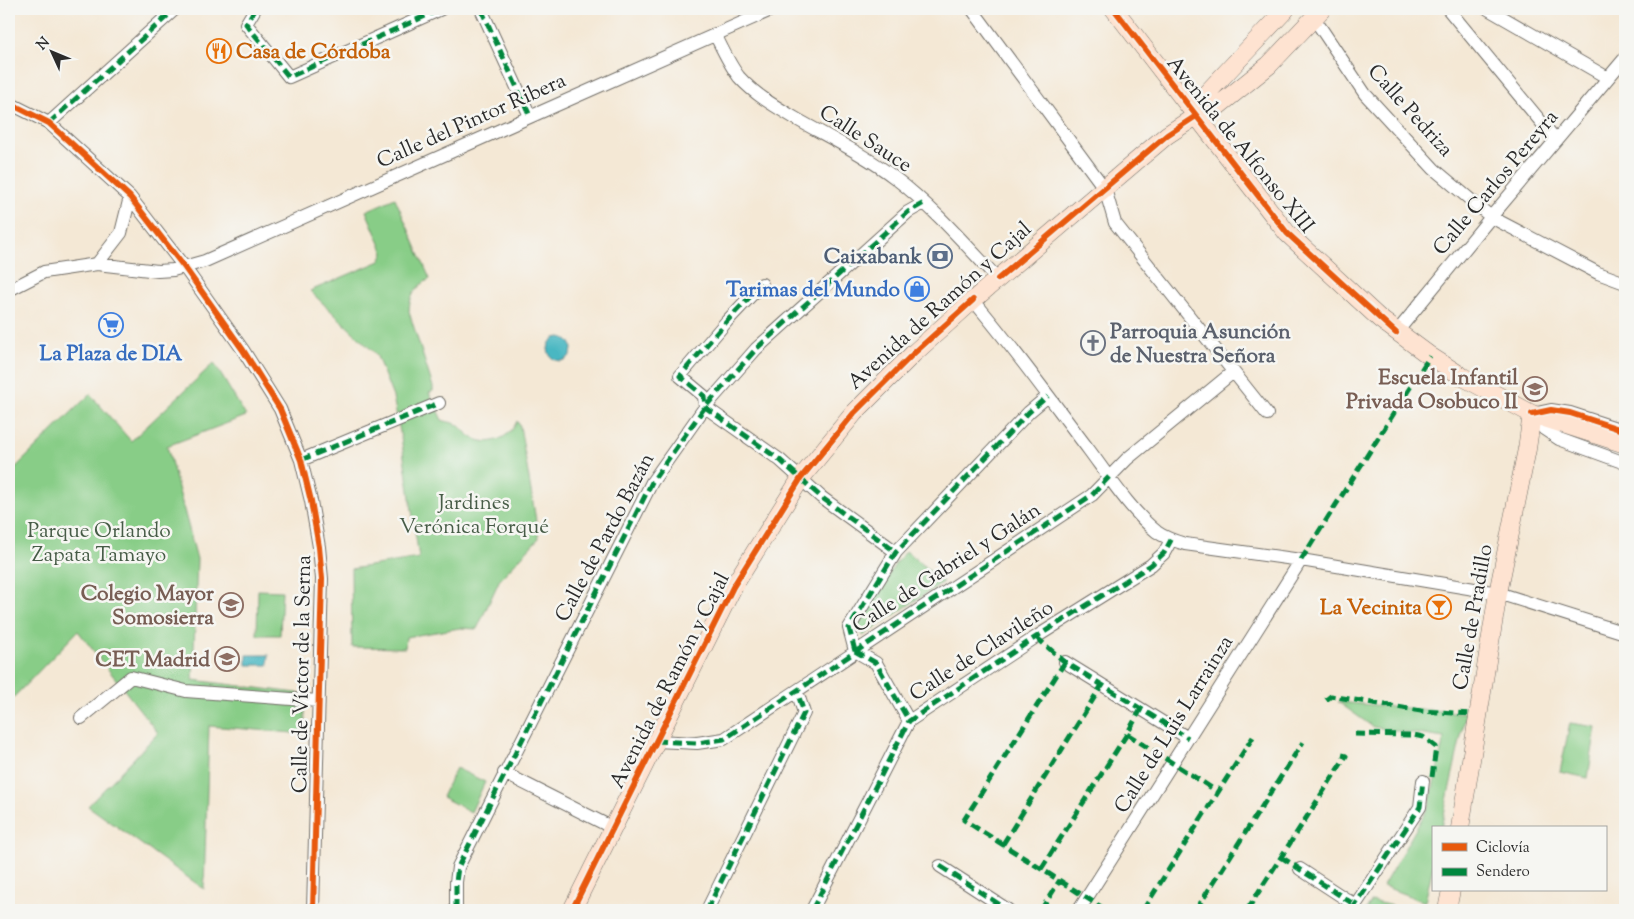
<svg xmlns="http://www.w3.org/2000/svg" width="1634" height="919" font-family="'Sorts Mill Goudy',serif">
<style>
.green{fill:#88cd87;stroke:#5a7c59}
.water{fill:#49b7c2;stroke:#3a7176}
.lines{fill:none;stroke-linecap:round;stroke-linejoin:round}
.street-casing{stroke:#716d66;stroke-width:14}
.secondary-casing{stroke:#716d66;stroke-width:19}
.street{stroke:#fff;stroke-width:12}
.secondary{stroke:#fee3d1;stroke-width:18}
.quiet{stroke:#00873e;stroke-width:5;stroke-dasharray:10 5;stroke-linecap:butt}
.cycleway-casing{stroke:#f6f6f2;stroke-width:9}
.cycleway{stroke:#e8590c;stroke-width:6}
.labels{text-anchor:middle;stroke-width:5;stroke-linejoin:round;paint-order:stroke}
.food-label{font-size:21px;font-weight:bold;fill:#c56008;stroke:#f6f6f2;text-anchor:start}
.street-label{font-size:21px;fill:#2b2b2b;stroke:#f6f6f2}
.service-label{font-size:21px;font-weight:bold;fill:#4e5e75;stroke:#f6f6f2;text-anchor:end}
.shop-label{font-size:21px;font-weight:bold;fill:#366cbe;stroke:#f6f6f2;text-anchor:end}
.worship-label{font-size:21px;font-weight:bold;fill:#5b616d;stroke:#f6f6f2;text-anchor:start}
.education-label{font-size:21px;font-weight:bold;fill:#785e54;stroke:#f6f6f2;text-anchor:end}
.park-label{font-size:21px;fill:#475c47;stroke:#f6f6f2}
</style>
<rect width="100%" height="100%" fill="#f6f6f2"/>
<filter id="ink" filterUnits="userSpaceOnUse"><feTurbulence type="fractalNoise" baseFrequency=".02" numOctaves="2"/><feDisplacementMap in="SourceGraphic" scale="10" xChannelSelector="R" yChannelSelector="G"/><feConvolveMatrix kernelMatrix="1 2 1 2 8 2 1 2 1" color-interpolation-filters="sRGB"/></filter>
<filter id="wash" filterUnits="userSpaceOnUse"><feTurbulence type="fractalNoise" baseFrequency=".0096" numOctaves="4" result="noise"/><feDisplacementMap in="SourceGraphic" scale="20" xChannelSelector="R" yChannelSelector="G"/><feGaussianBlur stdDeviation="1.12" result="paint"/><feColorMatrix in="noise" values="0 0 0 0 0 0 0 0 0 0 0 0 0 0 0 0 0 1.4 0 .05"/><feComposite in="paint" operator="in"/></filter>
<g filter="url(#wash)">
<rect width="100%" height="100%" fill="#f4e8d5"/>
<path class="green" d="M395 198 430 279C416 286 409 296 409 312L433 387V391L429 393 442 420C447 422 453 422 458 425 463 429 467 435 473 438 490 447 510 438 517 421L520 426 539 538 500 579 477 629 460 628 406 637 405 648 352 647 351 569 419 558 401 437 393 397 376 354 310 291 380 261 384 253 366 211Z
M214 363 246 416 167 446 197 559 193 680 305 694V734L209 726 204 889 88 806 158 733 78 631 9 702V465L14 469 90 394 131 441Z
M906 551 943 582 863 636 857 627 896 563Z
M258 590 282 591 280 635H257Z
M1338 702 1466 713 1441 828H1433V866L1425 902 1383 886 1429 806 1444 738 1373 727Z
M1570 723 1596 727 1588 778 1560 772Z
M456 768 485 782 471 812 442 797Z
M1372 901 1408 910H1366Z"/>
<path class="water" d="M548 349a12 12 0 1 1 24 0a12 12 0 1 1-24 0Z
M247 655H269L268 665H247Z"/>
</g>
<g filter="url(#ink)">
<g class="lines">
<defs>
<path id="street" d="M255 9 246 24 289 77 441 9
M481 9 530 116
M972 9 1105 189 1115 223 1267 414
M1448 9 1556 140
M1488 9 1608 78
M1314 18 1365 94 1434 169 1491 217 1598 273 1625 283
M715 34C722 48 729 64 739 77 756 96 778 108 800 121 832 139 865 155 895 178 933 207 965 244 998 279
M9 103 49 123 130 197 185 268 243 350 280 409 301 460 311 501 319 547 322 579 313 910
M49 123 175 9
M97 264 121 233 130 197
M762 284 727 321 680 376 704 396 705 407 780 460 821 497 896 552
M9 290 44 272 97 264 158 271 173 270 205 261 773 9
M973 300C1014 348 1051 400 1089 450 1109 477 1131 511 1157 532 1165 538 1175 541 1185 544L1301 560 1498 593 1625 633
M1396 333 1491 217 1625 58
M1625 431 1570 413 1551 410 1532 414 1544 429 1559 439 1625 463
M301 460 439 403
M855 651 849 628 896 552 1029 412 1048 396
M855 651 876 663 909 721
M1065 662 1188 738
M81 718 131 677 186 691 318 701
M656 741 697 743 724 739 1092 495 1127 459 1233 372
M504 773 613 828
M940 866 1008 910
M1300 869 1355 905
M456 910V882L458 867 652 482 705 407 756 349 908 212 924 203
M707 910 804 713 797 691
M812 910 909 721 1036 637 1151 565 1164 553 1171 540
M1079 910 1301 560
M1352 910 1420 807 1423 781"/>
<path id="secondary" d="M1114 9 1287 233 1380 319 1430 356 1463 377 1532 414 1625 444
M1196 116 1207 93 1286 9
M1460 828 1498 593 1527 449 1532 414
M572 910 733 587 801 478 854 413 913 354 973 300 1167 135 1196 116 1218 106 1269 65 1322 9
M1447 910 1451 890"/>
</defs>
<use href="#street" class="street-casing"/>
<use href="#secondary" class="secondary-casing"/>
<use href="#street" class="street"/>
<use href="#secondary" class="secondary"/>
<path class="quiet" d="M255 9 246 24 289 77 441 9
M481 9 530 116
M49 123 175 9
M762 284 727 321 680 376 704 396 705 407 780 460 821 497 896 552
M301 460 439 403
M1301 560 1430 356
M1036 637 1065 662 1188 738
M855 651 849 628 896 552 1029 412 1048 396
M855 651 876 663 909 721
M1065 662 964 820 1106 910
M1326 700 1331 696 1421 711 1471 714
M1127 734 1218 792
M1355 734 1414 735 1423 737 1436 747 1432 777
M656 741 697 743 724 739 1092 495 1109 477
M1003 844 1102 685
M1281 857 1355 905
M940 866 1008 910
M1041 869 1127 734 1141 709
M456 910V882L458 867 652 482 705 407 756 349 908 212 924 203
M707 910 804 713 797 691
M812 910 909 721 1036 637 1151 565 1164 553 1171 540
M907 910H908
M1041 910 1060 880
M1143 910 1253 737
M1196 910 1303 742
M1247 910 1346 756 1342 755
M1352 910 1420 807 1423 781"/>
<defs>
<path id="cycleway" d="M1114 9 1287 233 1396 333
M9 103 49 123 130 197 185 268 243 350 280 409 301 460 311 501 319 547 322 579 313 910
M998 279 1167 135 1196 116
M1532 414 1551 410 1570 413 1625 431
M572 910 733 587 801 478 854 413 913 354 973 300"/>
</defs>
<use href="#cycleway" class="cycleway-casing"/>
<use href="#cycleway" class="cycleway"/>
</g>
</g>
<defs>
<symbol id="restaurant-ring" viewBox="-11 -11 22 22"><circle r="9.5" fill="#f6f6f2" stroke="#e8710a" stroke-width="1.5"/><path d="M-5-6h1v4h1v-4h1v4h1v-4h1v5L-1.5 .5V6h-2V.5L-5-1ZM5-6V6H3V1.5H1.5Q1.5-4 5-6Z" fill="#e8710a"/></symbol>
<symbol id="bank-ring" viewBox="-11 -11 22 22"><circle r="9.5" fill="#f6f6f2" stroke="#5c6f8a" stroke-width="1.5"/><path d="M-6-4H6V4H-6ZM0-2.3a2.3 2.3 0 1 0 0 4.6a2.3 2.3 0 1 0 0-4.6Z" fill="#5c6f8a"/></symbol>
<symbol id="shop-ring" viewBox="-11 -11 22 22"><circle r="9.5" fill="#f6f6f2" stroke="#3f7fe0" stroke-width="1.5"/><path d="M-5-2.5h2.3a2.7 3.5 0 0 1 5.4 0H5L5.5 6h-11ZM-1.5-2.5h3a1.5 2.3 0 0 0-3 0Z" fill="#3f7fe0"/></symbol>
<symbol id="supermarket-ring" viewBox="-11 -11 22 22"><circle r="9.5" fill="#f6f6f2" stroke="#3f7fe0" stroke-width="1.5"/><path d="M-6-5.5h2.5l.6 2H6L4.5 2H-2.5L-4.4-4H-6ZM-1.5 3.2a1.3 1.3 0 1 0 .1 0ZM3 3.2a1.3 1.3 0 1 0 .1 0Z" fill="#3f7fe0"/></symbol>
<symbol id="church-ring" viewBox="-11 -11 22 22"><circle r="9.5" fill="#f6f6f2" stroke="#6b7280" stroke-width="1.5"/><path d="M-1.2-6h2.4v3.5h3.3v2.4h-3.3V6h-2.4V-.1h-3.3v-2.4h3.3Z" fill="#6b7280"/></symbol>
<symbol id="school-ring" viewBox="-11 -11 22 22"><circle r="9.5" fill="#f6f6f2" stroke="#8d6e63" stroke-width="1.5"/><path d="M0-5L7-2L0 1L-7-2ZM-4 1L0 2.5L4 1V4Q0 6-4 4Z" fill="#8d6e63"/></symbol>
<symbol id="university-ring" viewBox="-11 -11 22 22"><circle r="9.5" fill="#f6f6f2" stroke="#8d6e63" stroke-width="1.5"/><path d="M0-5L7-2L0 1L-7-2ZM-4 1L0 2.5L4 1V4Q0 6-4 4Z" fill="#8d6e63"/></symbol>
<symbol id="bar-ring" viewBox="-11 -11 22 22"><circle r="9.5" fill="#f6f6f2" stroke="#e8710a" stroke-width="1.5"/><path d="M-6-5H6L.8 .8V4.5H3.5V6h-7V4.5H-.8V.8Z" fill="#e8710a"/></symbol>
</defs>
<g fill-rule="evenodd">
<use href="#restaurant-ring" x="205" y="37" width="28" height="28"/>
<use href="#bank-ring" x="926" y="242" width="28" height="28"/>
<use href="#shop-ring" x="903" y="275" width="28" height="28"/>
<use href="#supermarket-ring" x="97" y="311" width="28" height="28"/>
<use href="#church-ring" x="1079" y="329" width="28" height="28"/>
<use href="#school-ring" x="1521" y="375" width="28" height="28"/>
<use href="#university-ring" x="217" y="591" width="28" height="28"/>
<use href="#bar-ring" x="1425" y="593" width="28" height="28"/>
<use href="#university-ring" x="213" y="645" width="28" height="28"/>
</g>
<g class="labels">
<g class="food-label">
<text x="236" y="58">Casa de Córdoba</text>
<text x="1422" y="614" text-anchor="end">La Vecinita</text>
</g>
<g class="street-label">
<text transform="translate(1411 110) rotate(48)" y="7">Calle Pedriza</text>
<text transform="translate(471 120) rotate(-24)" y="7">Calle del Pintor Ribera</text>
<text transform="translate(866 138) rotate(33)" y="7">Calle Sauce</text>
<text transform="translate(1241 144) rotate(51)" y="7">Avenida de Alfonso XIII</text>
<text transform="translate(1495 182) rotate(-50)" y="7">Calle Carlos Pereyra</text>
<text transform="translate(939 305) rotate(-42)" y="7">Avenida de Ramón y Cajal</text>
<text transform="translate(604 537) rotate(-62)" y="7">Calle de Pardo Bazán</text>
<text transform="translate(946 567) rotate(-33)" y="7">Calle de Gabriel y Galán</text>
<text transform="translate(1472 617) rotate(-80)" y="7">Calle de Pradillo</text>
<text transform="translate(981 650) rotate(-33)" y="7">Calle de Clavileño</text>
<text transform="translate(301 674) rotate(-89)" y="7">Calle de Víctor de la Serna</text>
<text transform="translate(669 680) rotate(-63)" y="7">Avenida de Ramón y Cajal</text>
<text transform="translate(1173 724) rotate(-58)" y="7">Calle de Luis Larrainza</text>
</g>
<g class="service-label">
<text x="922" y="263">Caixabank</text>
</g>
<g class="shop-label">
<text x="900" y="296">Tarimas del Mundo</text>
<text x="111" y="360" text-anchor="middle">La Plaza de DIA</text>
</g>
<g class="worship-label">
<text x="1110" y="338">Parroquia Asunción<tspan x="1110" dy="24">de Nuestra Señora</tspan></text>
</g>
<g class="education-label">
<text x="1518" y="384">Escuela Infantil<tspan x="1518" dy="24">Privada Osobuco II</tspan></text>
<text x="214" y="600">Colegio Mayor<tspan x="214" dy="24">Somosierra</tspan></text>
<text x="210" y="666">CET Madrid</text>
</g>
<g class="park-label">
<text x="474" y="509">Jardines<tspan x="474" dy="24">Verónica Forqué</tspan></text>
<text x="99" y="537">Parque Orlando<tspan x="99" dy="24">Zapata Tamayo</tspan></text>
</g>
</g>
<rect width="1634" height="919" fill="none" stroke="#f6f6f2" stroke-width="30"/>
<rect x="1432" y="826" width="175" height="65" fill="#f6f6f2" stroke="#a5a5a2"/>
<rect x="1442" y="843" width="25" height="8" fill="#e8590c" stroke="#a5a5a2"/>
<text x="1476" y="852" font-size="15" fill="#2b2b2b">Ciclovía</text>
<rect x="1442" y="868" width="25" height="8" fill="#00873e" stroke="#a5a5a2"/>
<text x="1476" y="876" font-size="15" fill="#2b2b2b">Sendero</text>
<g transform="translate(52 52) rotate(314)" stroke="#f6f6f2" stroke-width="4" paint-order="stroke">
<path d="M0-4L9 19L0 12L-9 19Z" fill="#2b2b2b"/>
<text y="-8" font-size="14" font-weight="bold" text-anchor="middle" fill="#2b2b2b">N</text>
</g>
</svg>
